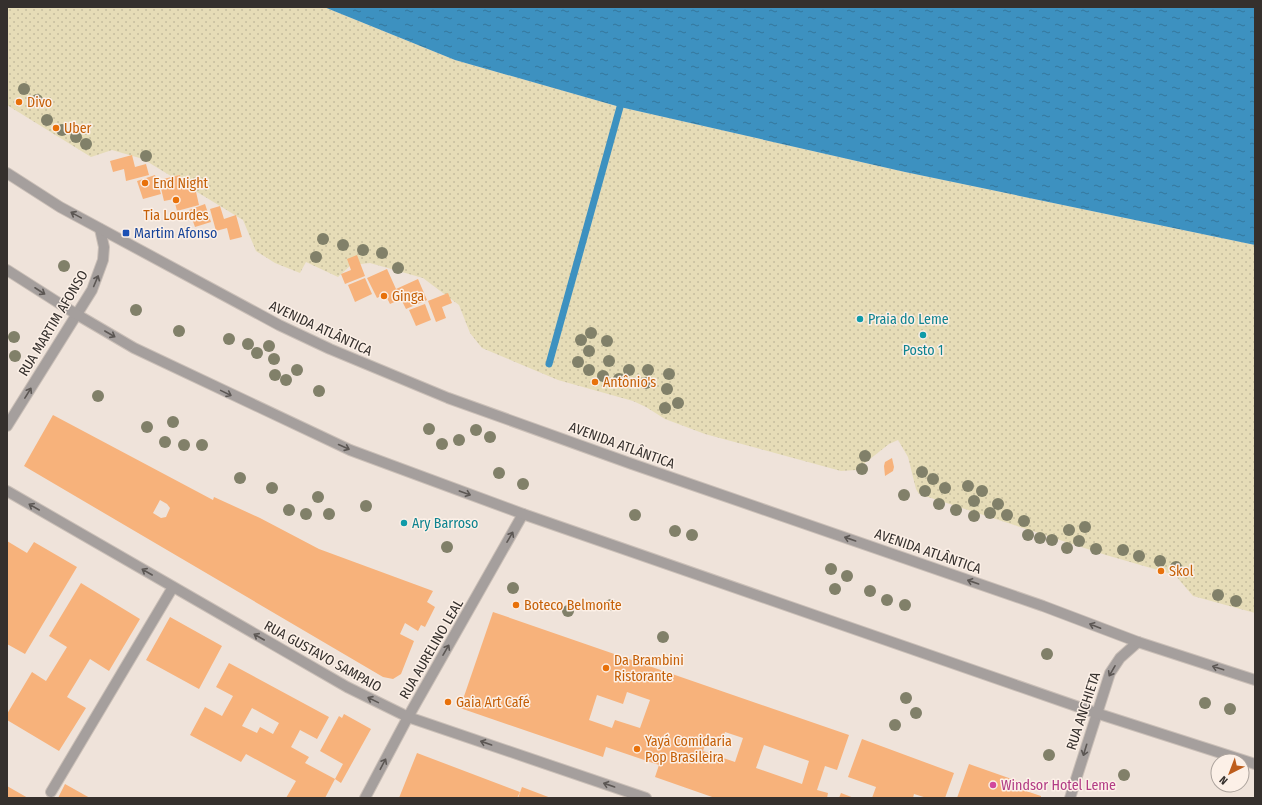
<svg xmlns="http://www.w3.org/2000/svg" width="1262" height="805" font-family="'Fira Sans Condensed',sans-serif">
<style>
.sand{fill:url(#sand-dots)}
.water{fill:url(#water-ripples)}
.lines{fill:none;stroke-linecap:round;stroke-linejoin:round}
.stream{stroke:#3d91c0;stroke-width:7}
.building{fill:#f7b27b;fill-rule:evenodd}
.minor-casing{stroke:#cabfb7;stroke-width:12}
.tertiary-casing{stroke:#cabfb7;stroke-width:12}
.minor{stroke:#a59f9d;stroke-width:10}
.tertiary{stroke:#a59f9d;stroke-width:10}
.tree{fill:#818069}
.oneway{stroke:#5c5754}
.food-dot{fill:#e8710a;stroke:#fcf0e7;stroke-width:1.5}
.transit-dot{fill:#1a4fb4;stroke:#fcf0e7;stroke-width:1.5}
.culture-dot{fill:#0f9aa8;stroke:#fcf0e7;stroke-width:1.5}
.hotel-dot{fill:#d1479c;stroke:#fcf0e7;stroke-width:1.5}
.labels{text-anchor:middle;stroke-width:3;stroke-linejoin:round;paint-order:stroke}
.food-label{font-size:14px;fill:#c56008;stroke:#fcf0e7;text-anchor:start}
.transit-label{font-size:14px;fill:#164399;stroke:#fcf0e7;text-anchor:start}
.culture-label{font-size:14px;fill:#0d838f;stroke:#fcf0e7;text-anchor:start}
.street-label{font-size:14px;fill:#35302d;stroke:#fcf0e7}
.hotel-label{font-size:14px;fill:#b23c85;stroke:#fcf0e7;text-anchor:start}
</style>
<defs>
<pattern id="sand-dots" width="8" height="8" patternUnits="userSpaceOnUse"><rect width="8" height="8" fill="#e6dcb7"/><path d="M2 2h.1M6 6h.1" fill="none" stroke="#c6bd9e" stroke-width="1.8" stroke-linecap="round"/></pattern>
<pattern id="water-ripples" width="26" height="14" patternUnits="userSpaceOnUse"><rect width="26" height="14" fill="#3d91c0"/><path d="M2 4q2-2 4 0t4 0M15 11q2-2 4 0t4 0" fill="none" stroke="#34779c"/></pattern>
</defs>
<rect width="100%" height="100%" fill="#efe3da"/>
<path class="sand" d="M7 7H324L455 60 620 107 905 172 1255 245V613L1193 596 1175 575 1106 555 919 494 916 489 908 457 898 440 889 444 856 470 841 471 705 434 665 419 646 407 633 401 558 380 482 348 470 333 459 305 423 278 370 263 351 265 338 277 306 262 300 273 275 263 256 251 243 220 143 159 112 150 91 157 7 105Z"/>
<path class="water" d="M324 7H1255V245L905 172 620 107 455 60Z"/>
<g class="lines">
<path class="stream" d="M549 364 620 107"/>
</g>
<path class="building" d="M132 155 135 167 146 164 149 175 126 181 124 169 113 172 110 161Z
M155 175 161 194 143 199 137 181Z
M180 175 182 186 194 183 199 205 177 211 174 199 164 201 159 180Z
M205 204 211 222 195 227 189 210Z
M220 206 224 219 236 215 242 237 230 240 227 228 216 231 210 209Z
M357 255 365 276 345 284 341 274 351 270 347 259Z
M387 269 396 289 418 279 427 300 406 309 401 299 390 304 385 294 377 298 367 278Z
M365 278 372 294 355 302 348 285Z
M448 293 452 303 442 307 446 318 436 322 428 301Z
M425 304 431 320 416 326 409 310Z
M53 415 213 500 214 497 260 518 319 549 433 591 427 602 435 607 425 627 421 625 418 631 405 623 400 634 414 641 401 674 393 679 383 677 24 466ZM160 500 167 504 170 508 166 517 161 518 153 513Z
M892 458 894 467 893 471 885 476 884 466 885 462Z
M7 541 27 553 34 542 77 567 25 654 7 644Z
M81 583 140 619 109 671 90 659 67 697 86 708 59 751 7 720V714L32 672 46 681 67 647 49 636Z
M493 612 849 735 837 770 825 766 817 790 828 793 827 798H715L655 777 659 765 606 747 603 757 460 708ZM627 692 650 700 640 728 615 720 612 728 589 720 597 695 623 704ZM725 732 743 738 735 762 703 751 708 735 722 741ZM764 745 809 761 802 784 756 768Z
M170 617 222 646 199 689 146 660Z
M229 663 329 717 317 739 300 730 291 747 309 757 305 763 335 779 325 798H286L296 781 246 754 241 762 190 735 205 707 222 716 233 696 216 687ZM252 708 279 723 273 734 260 727 257 733 242 726Z
M344 714 371 729 341 783 335 779 343 764 320 751 339 716 342 718Z
M862 739 954 773 945 798H927L914 794 913 798H872L876 787 848 777Z
M417 753 520 792 517 798H399Z
M969 764 1029 785 1026 791 1041 796V798H957Z
M65 784 90 798H58Z
M7 786 28 798H7Z
M522 787 551 798H518Z
M841 793 854 798H839Z"/>
<g class="lines">
<defs>
<path id="minor" d="M7 426 92 290 103 260 104 247 100 229
M7 491 347 687 408 717 646 798
M51 792 173 587
M365 798 408 717 523 514
M1070 798 1110 673 1120 658 1138 642"/>
<path id="tertiary" d="M7 173 60 207 279 325 330 349 448 398 632 464 1043 606 1138 642 1255 680
M7 270 76 314 134 348 350 450 523 514 1096 713 1255 764"/>
</defs>
<use href="#minor" class="minor-casing"/>
<use href="#tertiary" class="tertiary-casing"/>
<use href="#minor" class="minor"/>
<use href="#tertiary" class="tertiary"/>
</g>
<g class="tree">
<circle cx="24" cy="89" r="6"/>
<circle cx="37" cy="100" r="6"/>
<circle cx="47" cy="120" r="6"/>
<circle cx="62" cy="130" r="6"/>
<circle cx="76" cy="137" r="6"/>
<circle cx="86" cy="144" r="6"/>
<circle cx="146" cy="156" r="6"/>
<circle cx="323" cy="239" r="6"/>
<circle cx="343" cy="245" r="6"/>
<circle cx="363" cy="250" r="6"/>
<circle cx="382" cy="253" r="6"/>
<circle cx="316" cy="257" r="6"/>
<circle cx="64" cy="266" r="6"/>
<circle cx="398" cy="268" r="6"/>
<circle cx="136" cy="310" r="6"/>
<circle cx="179" cy="331" r="6"/>
<circle cx="591" cy="333" r="6"/>
<circle cx="14" cy="337" r="6"/>
<circle cx="229" cy="339" r="6"/>
<circle cx="581" cy="340" r="6"/>
<circle cx="607" cy="341" r="6"/>
<circle cx="248" cy="344" r="6"/>
<circle cx="269" cy="346" r="6"/>
<circle cx="589" cy="351" r="6"/>
<circle cx="257" cy="353" r="6"/>
<circle cx="15" cy="356" r="6"/>
<circle cx="274" cy="359" r="6"/>
<circle cx="609" cy="361" r="6"/>
<circle cx="578" cy="362" r="6"/>
<circle cx="297" cy="370" r="6"/>
<circle cx="589" cy="370" r="6"/>
<circle cx="629" cy="370" r="6"/>
<circle cx="648" cy="370" r="6"/>
<circle cx="669" cy="374" r="6"/>
<circle cx="275" cy="375" r="6"/>
<circle cx="603" cy="376" r="6"/>
<circle cx="619" cy="379" r="6"/>
<circle cx="286" cy="380" r="6"/>
<circle cx="646" cy="383" r="6"/>
<circle cx="667" cy="389" r="6"/>
<circle cx="319" cy="391" r="6"/>
<circle cx="98" cy="396" r="6"/>
<circle cx="678" cy="403" r="6"/>
<circle cx="665" cy="408" r="6"/>
<circle cx="173" cy="422" r="6"/>
<circle cx="147" cy="427" r="6"/>
<circle cx="429" cy="429" r="6"/>
<circle cx="476" cy="430" r="6"/>
<circle cx="490" cy="437" r="6"/>
<circle cx="459" cy="440" r="6"/>
<circle cx="165" cy="442" r="6"/>
<circle cx="442" cy="444" r="6"/>
<circle cx="184" cy="445" r="6"/>
<circle cx="202" cy="445" r="6"/>
<circle cx="865" cy="456" r="6"/>
<circle cx="862" cy="469" r="6"/>
<circle cx="922" cy="472" r="6"/>
<circle cx="499" cy="473" r="6"/>
<circle cx="240" cy="478" r="6"/>
<circle cx="933" cy="479" r="6"/>
<circle cx="523" cy="484" r="6"/>
<circle cx="968" cy="486" r="6"/>
<circle cx="272" cy="488" r="6"/>
<circle cx="945" cy="488" r="6"/>
<circle cx="925" cy="491" r="6"/>
<circle cx="982" cy="491" r="6"/>
<circle cx="904" cy="495" r="6"/>
<circle cx="318" cy="497" r="6"/>
<circle cx="974" cy="501" r="6"/>
<circle cx="939" cy="504" r="6"/>
<circle cx="998" cy="504" r="6"/>
<circle cx="366" cy="506" r="6"/>
<circle cx="289" cy="510" r="6"/>
<circle cx="956" cy="510" r="6"/>
<circle cx="990" cy="513" r="6"/>
<circle cx="306" cy="514" r="6"/>
<circle cx="329" cy="514" r="6"/>
<circle cx="635" cy="515" r="6"/>
<circle cx="1007" cy="515" r="6"/>
<circle cx="974" cy="516" r="6"/>
<circle cx="1024" cy="521" r="6"/>
<circle cx="1085" cy="527" r="6"/>
<circle cx="1069" cy="530" r="6"/>
<circle cx="675" cy="531" r="6"/>
<circle cx="692" cy="535" r="6"/>
<circle cx="1028" cy="535" r="6"/>
<circle cx="1040" cy="538" r="6"/>
<circle cx="1052" cy="540" r="6"/>
<circle cx="1079" cy="541" r="6"/>
<circle cx="447" cy="547" r="6"/>
<circle cx="1067" cy="548" r="6"/>
<circle cx="1096" cy="549" r="6"/>
<circle cx="1123" cy="550" r="6"/>
<circle cx="1139" cy="556" r="6"/>
<circle cx="1160" cy="561" r="6"/>
<circle cx="1176" cy="567" r="6"/>
<circle cx="831" cy="569" r="6"/>
<circle cx="847" cy="576" r="6"/>
<circle cx="513" cy="588" r="6"/>
<circle cx="835" cy="589" r="6"/>
<circle cx="870" cy="591" r="6"/>
<circle cx="1218" cy="595" r="6"/>
<circle cx="887" cy="600" r="6"/>
<circle cx="1236" cy="601" r="6"/>
<circle cx="611" cy="605" r="6"/>
<circle cx="905" cy="605" r="6"/>
<circle cx="568" cy="611" r="6"/>
<circle cx="663" cy="637" r="6"/>
<circle cx="1047" cy="654" r="6"/>
<circle cx="906" cy="698" r="6"/>
<circle cx="1205" cy="703" r="6"/>
<circle cx="1230" cy="709" r="6"/>
<circle cx="916" cy="713" r="6"/>
<circle cx="895" cy="725" r="6"/>
<circle cx="1049" cy="755" r="6"/>
<circle cx="1124" cy="775" r="6"/>
</g>
<defs><path id="oneway-shaft" d="M-6 0H5M1.5-3L5.5 0L1.5 3" fill="none" stroke-width="1.6" stroke-linecap="round" stroke-linejoin="round"/></defs>
<g class="oneway">
<use href="#oneway-shaft" transform="translate(76 215) rotate(-151)"/>
<use href="#oneway-shaft" transform="translate(96 281) rotate(-67)"/>
<use href="#oneway-shaft" transform="translate(40 291) rotate(33)"/>
<use href="#oneway-shaft" transform="translate(110 334) rotate(30)"/>
<use href="#oneway-shaft" transform="translate(28 393) rotate(-58)"/>
<use href="#oneway-shaft" transform="translate(226 393) rotate(26)"/>
<use href="#oneway-shaft" transform="translate(344 447) rotate(24)"/>
<use href="#oneway-shaft" transform="translate(465 493) rotate(20)"/>
<use href="#oneway-shaft" transform="translate(34 507) rotate(-150)"/>
<use href="#oneway-shaft" transform="translate(510 537) rotate(-60)"/>
<use href="#oneway-shaft" transform="translate(850 539) rotate(-161)"/>
<use href="#oneway-shaft" transform="translate(147 572) rotate(-150)"/>
<use href="#oneway-shaft" transform="translate(973 582) rotate(-161)"/>
<use href="#oneway-shaft" transform="translate(1095 626) rotate(-159)"/>
<use href="#oneway-shaft" transform="translate(259 637) rotate(-150)"/>
<use href="#oneway-shaft" transform="translate(446 650) rotate(-60)"/>
<use href="#oneway-shaft" transform="translate(1218 668) rotate(-162)"/>
<use href="#oneway-shaft" transform="translate(1112 671) rotate(120)"/>
<use href="#oneway-shaft" transform="translate(373 700) rotate(-154)"/>
<use href="#oneway-shaft" transform="translate(486 743) rotate(-161)"/>
<use href="#oneway-shaft" transform="translate(1085 750) rotate(107)"/>
<use href="#oneway-shaft" transform="translate(383 764) rotate(-62)"/>
<use href="#oneway-shaft" transform="translate(609 785) rotate(-161)"/>
</g>
<g class="food-dot">
<circle cx="19" cy="102" r="4"/>
<circle cx="56" cy="128" r="4"/>
<circle cx="145" cy="183" r="4"/>
<circle cx="176" cy="200" r="4"/>
<circle cx="384" cy="296" r="4"/>
<circle cx="595" cy="382" r="4"/>
<circle cx="1161" cy="571" r="4"/>
<circle cx="516" cy="605" r="4"/>
<circle cx="606" cy="668" r="4"/>
<circle cx="448" cy="702" r="4"/>
<circle cx="637" cy="749" r="4"/>
</g>
<rect class="transit-dot" x="122" y="229" width="8" height="8" rx="2"/>
<g class="culture-dot">
<circle cx="860" cy="319" r="4"/>
<circle cx="923" cy="335" r="4"/>
<circle cx="404" cy="523" r="4"/>
</g>
<circle class="hotel-dot" cx="993" cy="785" r="4"/>
<g class="labels">
<g class="food-label">
<text x="27" y="107">Divo</text>
<text x="64" y="133">Uber</text>
<text x="153" y="188">End Night</text>
<text x="176" y="220" text-anchor="middle">Tia Lourdes</text>
<text x="392" y="301">Ginga</text>
<text x="603" y="387">Antônio's</text>
<text x="1169" y="576">Skol</text>
<text x="524" y="610">Boteco Belmonte</text>
<text x="614" y="665">Da Brambini<tspan x="614" dy="16">Ristorante</tspan></text>
<text x="456" y="707">Gaia Art Café</text>
<text x="645" y="746">Yayá Comidaria<tspan x="645" dy="16">Pop Brasileira</tspan></text>
</g>
<g class="transit-label">
<text x="134" y="238">Martim Afonso</text>
</g>
<g class="culture-label">
<text x="868" y="324">Praia do Leme</text>
<text x="923" y="355" text-anchor="middle">Posto 1</text>
<text x="412" y="528">Ary Barroso</text>
</g>
<g class="street-label">
<text transform="translate(53 323) rotate(-59)" y="5">RUA MARTIM AFONSO</text>
<text transform="translate(321 328) rotate(25)" y="5">AVENIDA ATLÂNTICA</text>
<text transform="translate(622 445) rotate(20)" y="5">AVENIDA ATLÂNTICA</text>
<text transform="translate(928 551) rotate(19)" y="5">AVENIDA ATLÂNTICA</text>
<text transform="translate(431 649) rotate(-60)" y="5">RUA AURELINO LEAL</text>
<text transform="translate(323 656) rotate(29)" y="5">RUA GUSTAVO SAMPAIO</text>
<text transform="translate(1083 711) rotate(-72)" y="5">RUA ANCHIETA</text>
</g>
<g class="hotel-label">
<text x="1001" y="790">Windsor Hotel Leme</text>
</g>
</g>
<rect width="1262" height="805" fill="none" stroke="#35302d" stroke-width="16"/>
<g transform="translate(1230 773) rotate(222)"><circle r="19" fill="#fcf0e7" stroke="#aca39d"/>
<path d="M0-3L7 15L0 10L-7 15Z" fill="#bd5d1c"/>
<text y="-6" font-size="11" font-weight="bold" text-anchor="middle" fill="#35302d">N</text>
</g>
</svg>
